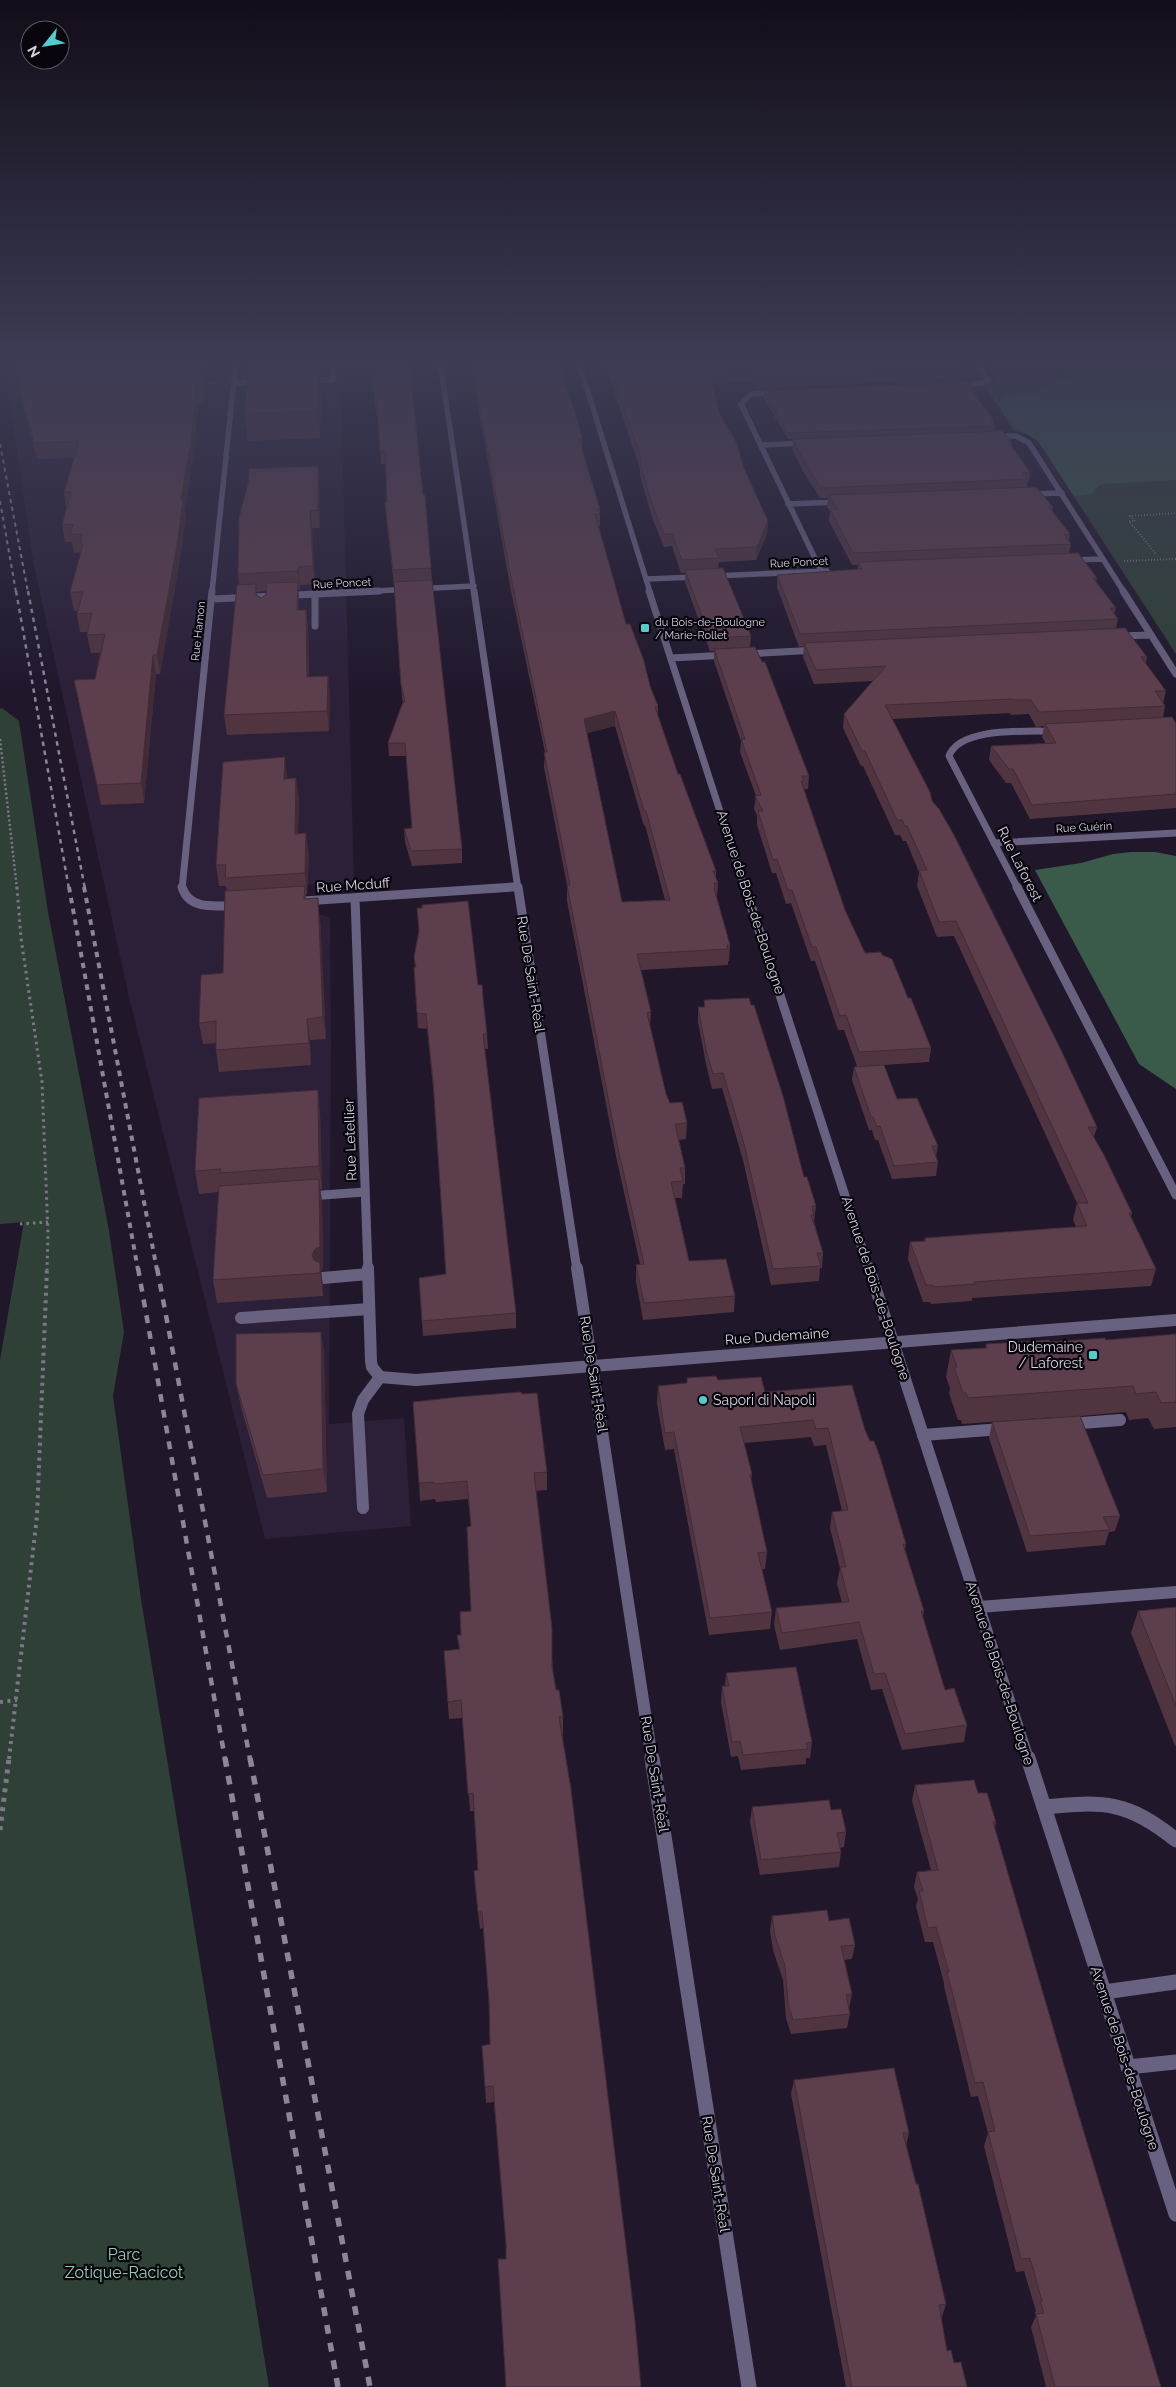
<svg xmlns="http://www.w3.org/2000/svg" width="1176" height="2387" font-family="Raleway,sans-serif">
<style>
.built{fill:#2b2038}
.green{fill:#2f4137}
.forest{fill:#3a5b49}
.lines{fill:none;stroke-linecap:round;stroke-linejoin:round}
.path-far4{stroke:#7d7787;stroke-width:2;stroke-dasharray:1 2;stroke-linecap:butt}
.path-far3{stroke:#7d7787;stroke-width:2.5;stroke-dasharray:2 2.5;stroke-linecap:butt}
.path-far2{stroke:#7d7787;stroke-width:3;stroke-dasharray:2.5 4;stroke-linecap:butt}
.path-far1{stroke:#7d7787;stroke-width:4;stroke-dasharray:3 4.5;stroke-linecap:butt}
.path{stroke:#7d7787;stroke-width:5;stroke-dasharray:4 5.5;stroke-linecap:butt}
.service-far4{stroke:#686180;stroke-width:5.5}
.service-far3{stroke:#686180;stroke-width:7}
.service-far2{stroke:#686180;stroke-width:9}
.service-far1{stroke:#686180;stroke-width:12}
.service{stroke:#686180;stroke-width:15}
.minor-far4{stroke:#686180;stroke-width:5.5}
.minor-far3{stroke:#686180;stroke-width:7}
.minor-far2{stroke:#686180;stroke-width:9}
.minor-far1{stroke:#686180;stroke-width:12}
.minor{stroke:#686180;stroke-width:15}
.tertiary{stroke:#686180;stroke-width:12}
.rail-far4{stroke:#8d8696;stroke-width:2;stroke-dasharray:4 4;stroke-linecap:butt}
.rail-far3{stroke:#8d8696;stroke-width:2.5;stroke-dasharray:4.5 4.5;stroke-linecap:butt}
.rail-far2{stroke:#8d8696;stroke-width:4;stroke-dasharray:5.5 5.5;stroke-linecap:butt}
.rail-far1{stroke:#8d8696;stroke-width:4.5;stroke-dasharray:8 8;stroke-linecap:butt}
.rail{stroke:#8d8696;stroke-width:5.5;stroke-dasharray:9 9;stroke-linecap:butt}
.wall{fill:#503541;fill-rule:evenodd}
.shaded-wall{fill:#412b35}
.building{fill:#5d3e4c;stroke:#412b35;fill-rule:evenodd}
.poi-dot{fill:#53cdcb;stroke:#08050d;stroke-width:2}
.labels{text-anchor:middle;stroke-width:4.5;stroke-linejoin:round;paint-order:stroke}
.far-street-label{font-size:11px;fill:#d6d1de;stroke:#08050d}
.far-poi-label{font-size:11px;fill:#d6d1de;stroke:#08050d;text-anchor:start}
.street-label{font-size:14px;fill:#d6d1de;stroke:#08050d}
.poi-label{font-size:14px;fill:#d6d1de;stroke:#08050d;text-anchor:end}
.near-park-label{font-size:16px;fill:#91cead;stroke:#08050d}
</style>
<rect width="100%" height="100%" fill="#20172b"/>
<path class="built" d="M4 360H340L354 883 299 885 301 915H323L328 917 330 921 331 1042 329 1424 404 1418 411 1526 265 1539 129 997 33 561Z"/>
<path class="green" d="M985 360H1176V654L1038 441 1031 436 1013 430 986 388 998 382Z
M2 708 19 721 48 912 109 1231 124 1332 113 1396 141 1599 269 2387H0V1360L24 1222 0 1224V709Z"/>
<path class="forest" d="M1025 360H1176V480L1101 484 1091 494 1074 496 1038 441 1015 426 1000 403 1003 396 1032 394 1041 389 1067 379C1061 367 1037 364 1025 360Z
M1131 852H1155L1176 856V1089L1139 1064 1035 870 1081 863 1113 854Z"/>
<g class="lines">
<path class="path-far4" d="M207 372H217
M205 383H216
M994 397 1009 419
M1129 516 1176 513
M1130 516 1135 521H1129L1157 555
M1124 561 1176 559"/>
<path class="path-far3" d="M0 739 17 889"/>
<path class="path-far2" d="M17 887 21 938 42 1082 48 1234 47 1270
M20 1224 48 1222"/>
<path class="path-far1" d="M0 1702 17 1700
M9 1759 37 1516 47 1268"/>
<path class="path" d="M0 1830 9 1758"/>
<path class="service-far4" d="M308 380H333V360
M234 383 261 382"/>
<path class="service-far3" d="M315 594V626"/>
<path class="service-far2" d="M309 1196 365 1192"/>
<path class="service-far1" d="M323 1278 368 1274
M241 1318 369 1309
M1069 1424 1120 1420
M923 1435 1002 1429
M363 1508 358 1414 363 1400 380 1377
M979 1607 1176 1592"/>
<path class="service" d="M1044 1807C1104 1801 1128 1801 1176 1840
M1104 1992 1176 1982
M1128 2067 1176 2062"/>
<path class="minor-far4" d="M440 360 474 592
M578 360 650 592
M959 385 983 383 988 380 976 360
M777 392 751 394 741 404 821 571
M994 436H1016L1029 443 1124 592
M761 445 805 443
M1029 494 1062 493
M788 504 840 502
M1071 560 1103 559
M714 576 827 571
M646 579 697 577
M212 592 236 360
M354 592 474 586"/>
<path class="minor-far3" d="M474 591 518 889
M649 591 745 889
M1123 591 1176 674
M212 599 379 591
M1119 636 1150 635
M745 654 818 650
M671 658 728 655
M994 843 1176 833
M182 889 212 591
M494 889 518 887
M1018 889 949 756C960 726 1028 732 1055 731"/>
<path class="minor-far2" d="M182 887C189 911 217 906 237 905
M518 887 577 1270
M745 887 869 1270
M1017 887 1176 1195
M355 898 368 1270
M304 901 513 887"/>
<path class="minor-far1" d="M368 1268 371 1361 372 1367 380 1377
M577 1268 652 1759
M869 1268 1028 1759"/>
<path class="minor" d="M652 1758 749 2387
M1028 1758 1176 2214"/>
<path class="tertiary" d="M380 1377 416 1380 1176 1320"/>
<path class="rail-far4" d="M0 444 28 592
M0 501 16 592"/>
<path class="rail-far3" d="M16 591 69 889
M28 591 85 889"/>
<path class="rail-far2" d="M69 887 138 1270
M84 887 157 1270"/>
<path class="rail-far1" d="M138 1268 225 1759
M157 1268 250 1759"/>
<path class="rail" d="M225 1758 338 2387
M250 1758 370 2387"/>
</g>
<path class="wall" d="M208 360 203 402H198L194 451 185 509 186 517 180 558 160 674H156L144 803 101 805 74 680 95 679 100 653H91L87 635 88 632H80L77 614 78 610 74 611 70 592 81 552 74 553 72 542H65L62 525 66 508 64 492 74 458 37 459 16 377 13 361Z
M328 360V375L320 376 321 385 320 438 248 441 245 414 263 361Z
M337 360H409L423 495H425L432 580 462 849V863L412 866 405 842 404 829 412 828 406 756H389L388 743 403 702 402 698 394 585 386 517 385 502H387L386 464H381L378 415H376L372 374 338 375Z
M470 360H574V364L559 365 582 439V451L600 509V526L598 527 626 624 658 706V715L678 774 716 871V879L718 883 717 898 730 945 729 961H728V965L641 970 651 1012 650 1026 666 1094 670 1103 687 1123 686 1139 679 1140 685 1168V1184H683L682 1198H675L689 1261 735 1296 734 1312 643 1320 636 1281V1265L640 1264 617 1161 567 901V885L544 767 545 752 510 586ZM615 726 644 826 645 825 665 900 622 902 587 733Z
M582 360H959L962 364 960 378 758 388 754 382 713 383 719 412 768 521 767 534 756 560 719 562 718 568 751 636 750 647 809 776 808 789H804L845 910 865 953 882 955 908 998 931 1048 929 1062 884 1065 897 1099 938 1146 936 1157 938 1162 936 1176 892 1179 878 1140H875L872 1130H869L852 1080 854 1067 857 1066 844 1030H838L815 961H811L791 903 786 904 776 873H772L757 825V815L754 809 756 796 740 752 741 741 714 661V651H710L685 582V573H681L672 546 664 547 652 517 640 476V468L606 368H602L600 364H584Z
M968 382 976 390 975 396 993 419V422L995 426 994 432 1012 443 1011 447 1030 472 1029 482H1027V488L1053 507 1052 512 1070 534 1069 541 1071 544 1069 553 1097 578 1096 583 1116 608 1114 614 1118 619 1116 628 1147 657 1146 664 1166 691 1163 704 1165 706 1163 718 1176 723V808L1030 819 1011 783H1006L989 760 991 746 1046 744 1042 737 1044 726 1036 727 1029 714 1011 715 1010 713 892 719 932 801 1097 1127 1094 1137 1132 1213 1131 1217 1156 1269 1151 1286 972 1298V1301L931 1304 930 1302H923L908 1259 910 1242 924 1241 925 1238 1076 1227 1073 1220 1077 1203 954 936 937 937 917 886 919 872 906 841H903L900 835H895L863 766H861L843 728 844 714 873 681 814 684 803 657 804 646 799 647 777 587V575L858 569V565H852L829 521 830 512 827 507 828 498H820L803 471 792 449 793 439H788L763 397 764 391Z
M318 466 319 483 320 528H312L315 584 300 585V589L298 590 299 610H306L308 628 309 677 328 676 330 695 329 731 227 735 224 715 239 585 238 574ZM266 591V595L261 598 257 595 256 592Z
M287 777V779L299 798 298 834 309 854 307 894H306V899L320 919 326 1039 310 1040 311 1065 219 1072 216 1050V1043L203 1044 199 1023 223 973 227 891 226 886H219L216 865Z
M414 957 478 985 487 1034 488 1049H485L516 1313V1328L423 1336 419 1278 446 1274 434 1096 427 1029 418 1028 414 967H415Z
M704 1000 751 1005 804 1177 816 1206 814 1221 823 1253 822 1268H820L819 1281 771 1285 743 1160 722 1088 712 1089 706 1064 698 1022V1007H704Z
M320 1112 322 1189H320L322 1202 323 1270 321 1271 323 1286V1296L217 1303 213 1280 219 1192 199 1194 195 1171Z
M321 1332 324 1354 327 1492 267 1498 241 1407 236 1384Z
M1176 1334V1427L1154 1429 1148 1418 1129 1420 1126 1412 1080 1416 1120 1516 1115 1531 1109 1532 1105 1545 1027 1552 989 1438 992 1422 1069 1416 962 1424 961 1420H958L949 1393 950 1388 946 1377 951 1350 985 1348 986 1344 1106 1340Z
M718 1380 765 1392 865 1430 906 1544 905 1549 924 1611 923 1616 945 1690 967 1725 964 1742 902 1750 882 1689 871 1690 857 1639 780 1650 774 1625 776 1608 842 1603 837 1584 840 1568 830 1528 832 1512 842 1511 826 1445 814 1446 811 1437 744 1443 752 1474 751 1482 767 1552 765 1569H762L772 1612 770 1629 709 1635 674 1449 665 1450 657 1403 658 1386Z
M547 1472V1490L536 1491 553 1669 556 1690 563 1717V1734H562L506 2259V2245L494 2102 486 2103 485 2087 490 2044 489 2005 483 1928 480 1929 475 1888 474 1871 478 1870 474 1811H470L463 1718 449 1719 444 1651 459 1649 457 1635H461L471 1611V1526L468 1499 436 1502 435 1499 420 1501 419 1483Z
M1176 1607V1745L1175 1746 1131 1633 1138 1611Z
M726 1673 812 1742 810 1758H806V1764L741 1770 738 1756 731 1757 721 1702 722 1686H725Z
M915 1785 996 1822 995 1828 1076 2106 1161 2387H1046L1031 2327 1036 2316 1035 2313 1036 2311 1024 2271 1016 2272 984 2146 988 2133 978 2096 971 2097 944 1986V1983L933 1942H925L916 1906 918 1899 914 1887 917 1872 931 1870 912 1801Z
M752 1807 831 1810 846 1832 844 1847 840 1848 841 1852 839 1867 760 1875 750 1822Z
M772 1916 829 1921 855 1945 852 1959 844 1960 852 1994 849 2009 850 2014 847 2028 791 2034 786 2018 783 1980 773 1950 770 1930Z
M794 2080 909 2133 906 2146 946 2304 942 2317H941L947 2351 967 2387H846L791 2094Z"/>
<path class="shaded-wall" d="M204 360H208L203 402 201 386Z
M319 360 321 385 320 438 318 411Z
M327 360H328V375L327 362Z
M196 387 198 402 194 451 185 509 186 517 180 558 160 674 157 655Z
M318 466 319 483 320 528 318 510Z
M310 511 312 528 315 584 313 566Z
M768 521 767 534 756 560 757 547Z
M298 567 300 585V589L298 571Z
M298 582 299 600V629L297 610Z
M306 610 308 628 309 696 307 677Z
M153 655 156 674 144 803 141 783Z
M328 676 330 695 329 731 327 711Z
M615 711V726L584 733V719Z
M285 757 287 777 286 799 284 779Z
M296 778 299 798 297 855 295 834Z
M306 833 309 854 307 894 305 873Z
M318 898 320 919 326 1039 323 1017Z
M307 1019 310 1040 311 1065 309 1043Z
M318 1090 320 1112 322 1189 319 1166Z
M319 1179 322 1202 323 1270 321 1271 323 1286V1296L320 1271 318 1272 312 1255Z
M321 1332 324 1354 327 1492 323 1469Z"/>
<path class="building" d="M36 360H204L201 386 196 387 192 435 181 500H183L178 540 157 655H153L141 783 97 785 74 680 95 679 105 634 87 635 92 613 77 614 83 592H70L83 544H80L82 534 70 535 73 524 62 525 71 492H64L79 441 34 443 13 361Z
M266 360H319L318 411 245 414 249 361Z
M319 360H327V362L319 363Z
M337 360H409L423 495H425L431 568 393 570 385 502H387L385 450 380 451 377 402H375L371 361 337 362Z
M471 360H558L578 422 582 439H579L600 509H598L600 514H595L626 624H630L644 661 650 686 658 706 655 707 678 774H680L687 793 716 871H713L718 883H714L715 888H714L730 945H727L728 949 637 954 651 1012 647 1013 666 1094 670 1103 682 1102 687 1123 675 1124 685 1168H680L683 1181 671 1182 689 1261 726 1259 735 1296 644 1303 636 1265 644 1264 617 1144 567 885H570L544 752H547L510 573ZM615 711 644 811H646L670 900 622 902 584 719Z
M608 360H959L962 364H958L961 367 759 377 755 370 710 372 719 412 737 444 744 468 768 521 757 547 715 549 719 558 682 560 672 534H664L652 504 640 463 641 458Z
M968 382 976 390 970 389 993 419H990L995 426 788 433 764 391Z
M1003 431 1012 443H1009L1030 472 1022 473 1028 479 821 488 804 461 793 439Z
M318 466V510L310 511 313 566 298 567V571L238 574 239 517 248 484 249 469Z
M1036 487 1053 507H1049L1070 534 1064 535 1071 544 853 553 830 509H838L828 495Z
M1078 553 1097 578H1093L1116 608H1110L1118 619 800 634 777 575 862 569 858 562Z
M723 568 751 636 710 638 685 570Z
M432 580 462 849 411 851 404 829 412 828 405 743H388L403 702H405L401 685 394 582Z
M298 582 297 610H306L307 677 328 676 327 711 224 715 237 585 256 584V595L261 598 266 595V583Z
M1125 628 1147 657H1141L1166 691H1155L1165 706 1039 712 1031 700H1013L1012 699 885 705 930 792 932 801 939 809 954 835 1061 1050 1097 1127H1088L1104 1155 1132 1213H1129L1156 1269 974 1282 975 1284 933 1287 932 1285H926L910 1242 926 1241 925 1238 1087 1226 1077 1203H1088L956 921 939 922 919 870H927L907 826H905L902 820H897L865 751H862L844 714 886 666 816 670 804 643Z
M755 647 762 662H765L809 776H802L804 781H801L845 910 865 953 881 952 882 955 892 959 908 998H911L931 1048 859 1052 846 1015 840 1016 816 947H812L792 890H788L777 859 773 860 758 811H763L755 796 761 795 741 739H745L714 649Z
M1172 717 1176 723V794L1032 805 1013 769H1009L991 746 1056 743 1045 724Z
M285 757 284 779 296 778 295 834 306 833 305 873 225 878 226 865H216L223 762Z
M305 886 304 899 318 898 323 1017 307 1019 309 1043 216 1050V1021L199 1023 201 975 223 973 225 891Z
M468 901 478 985H482L483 998 487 1034H483L516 1313 422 1321 419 1278 446 1274 433 1081 426 1014 417 1013 414 967H416L414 957 419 931 417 908H422V905Z
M749 998 751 1005H754L783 1096 804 1177H807L816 1206H812L814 1215H811L823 1253H817L821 1266 773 1269 744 1144 723 1073 713 1074 706 1050 698 1007H705L704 1000Z
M884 1065 897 1099 917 1098 938 1146H932L938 1162 894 1166 880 1126 877 1127 873 1117H871L854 1067Z
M318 1090 319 1166 220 1173 221 1169 195 1171 199 1098Z
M319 1179 320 1247 315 1249 312 1255 314 1260 320 1263V1273L213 1280 219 1186Z
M321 1332 323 1469 263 1475 236 1384V1334Z
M1176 1334V1402L1161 1403 1156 1392 1136 1394 1133 1386 968 1398 966 1393H963L954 1367H957L951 1350 987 1348 986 1344 1017 1342 1049 1340 1050 1342 1105 1338 1106 1340Z
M716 1376 718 1380 761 1377 765 1392 852 1385 865 1430 870 1441H874L880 1457 906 1544H903L924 1611H921L945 1690 954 1688 967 1725 905 1734 885 1673 874 1674 859 1622 782 1633 776 1608 849 1602 840 1567H846L832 1512 848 1510 828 1428 816 1429 813 1420 740 1427 752 1474H750L767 1552 758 1553 772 1612 710 1618 674 1432 665 1433 658 1386 687 1383V1378Z
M521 1392 522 1394 537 1393 547 1472 534 1473 552 1628V1667L556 1690H559L563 1717H559L571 1789 635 2321 641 2387H506L498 2259H506V2244L493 2086 485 2087 482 2046 490 2044 489 2001 482 1912H478L474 1871 478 1870 473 1793 468 1794 461 1700 448 1702 444 1651 460 1649 457 1635H461L460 1612 471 1611 467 1527 471 1526 467 1481 434 1484V1482L419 1483 413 1402 458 1397Z
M1080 1416 1120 1516 1103 1517 1110 1530 1030 1536 992 1422Z
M1176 1607V1706L1138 1611Z
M796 1667 812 1742 806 1743 808 1749 743 1755 740 1741 732 1742 722 1686H729L726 1673Z
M974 1780 978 1793H987L996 1822H993L1076 2106 1161 2387H1055L1036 2314 1044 2313 1040 2301H1042L1030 2258 1021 2259 988 2132 995 2131 983 2082 975 2083 947 1972H949L936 1927 928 1928 919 1891H923L917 1872 938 1870 915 1785Z
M829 1800 831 1810 841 1809 846 1832 837 1833 841 1852 761 1860 752 1807Z
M827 1910 829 1921 849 1918 855 1945 841 1946 852 1994 846 1995 850 2014 793 2020 788 2003 785 1966 775 1936 772 1916Z
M894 2068 909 2133H903L916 2184H918L946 2304 939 2305 947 2351 951 2350 954 2363 961 2362 967 2387H852L794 2080Z"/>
<linearGradient id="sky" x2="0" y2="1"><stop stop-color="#120d18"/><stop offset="0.52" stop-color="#3c3c55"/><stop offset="1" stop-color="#3c3c55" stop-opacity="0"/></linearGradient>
<rect width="1176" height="695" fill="url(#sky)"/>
<g class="poi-dot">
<rect x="640" y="623" width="10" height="10" rx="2.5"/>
<rect x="1088" y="1350" width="10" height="10" rx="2.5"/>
<circle cx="703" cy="1400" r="5"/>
</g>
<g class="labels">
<g class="far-street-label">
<text transform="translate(799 562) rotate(-3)" y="4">Rue Poncet</text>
<text transform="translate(342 583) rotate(-3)" y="4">Rue Poncet</text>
<text transform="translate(198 631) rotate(-84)" y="4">Rue Hamon</text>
<text transform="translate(1084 827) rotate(-3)" y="4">Rue Guérin</text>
</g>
<g class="far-poi-label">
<text x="655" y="626">du Bois-de-Boulogne<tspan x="655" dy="13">/ Marie-Rollet</tspan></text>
</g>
<g class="street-label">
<text transform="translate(1020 864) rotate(63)" y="5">Rue Laforest</text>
<text transform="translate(353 885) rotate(-4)" y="5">Rue Mcduff</text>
<text transform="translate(751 902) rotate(72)" y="5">Avenue de Bois-de-Boulogne</text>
<text transform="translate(531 974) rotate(81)" y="5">Rue De Saint-Réal</text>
<text transform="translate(350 1140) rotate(-92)" y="5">Rue Letellier</text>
<text transform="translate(876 1288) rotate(72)" y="5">Avenue de Bois-de-Boulogne</text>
<text transform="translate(777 1336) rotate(-4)" y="5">Rue Dudemaine</text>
<text transform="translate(594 1374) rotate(81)" y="5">Rue De Saint-Réal</text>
<text transform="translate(1000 1673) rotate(72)" y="5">Avenue de Bois-de-Boulogne</text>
<text transform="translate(655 1774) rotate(81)" y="5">Rue De Saint-Réal</text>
<text transform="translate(1125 2058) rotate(72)" y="5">Avenue de Bois-de-Boulogne</text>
<text transform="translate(716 2174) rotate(81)" y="5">Rue De Saint-Réal</text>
</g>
<g class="poi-label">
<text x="1083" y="1352">Dudemaine<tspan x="1083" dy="16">/ Laforest</tspan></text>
<text x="713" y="1405" text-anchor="start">Sapori di Napoli</text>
</g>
<g class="near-park-label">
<text x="124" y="2260">Parc<tspan x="124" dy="18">Zotique-Racicot</tspan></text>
</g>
</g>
<g transform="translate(45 45) rotate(240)"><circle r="24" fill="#08050d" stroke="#5a5761"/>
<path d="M0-4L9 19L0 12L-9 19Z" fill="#53cdcb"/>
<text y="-8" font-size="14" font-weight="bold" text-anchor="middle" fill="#d6d1de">N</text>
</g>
</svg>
